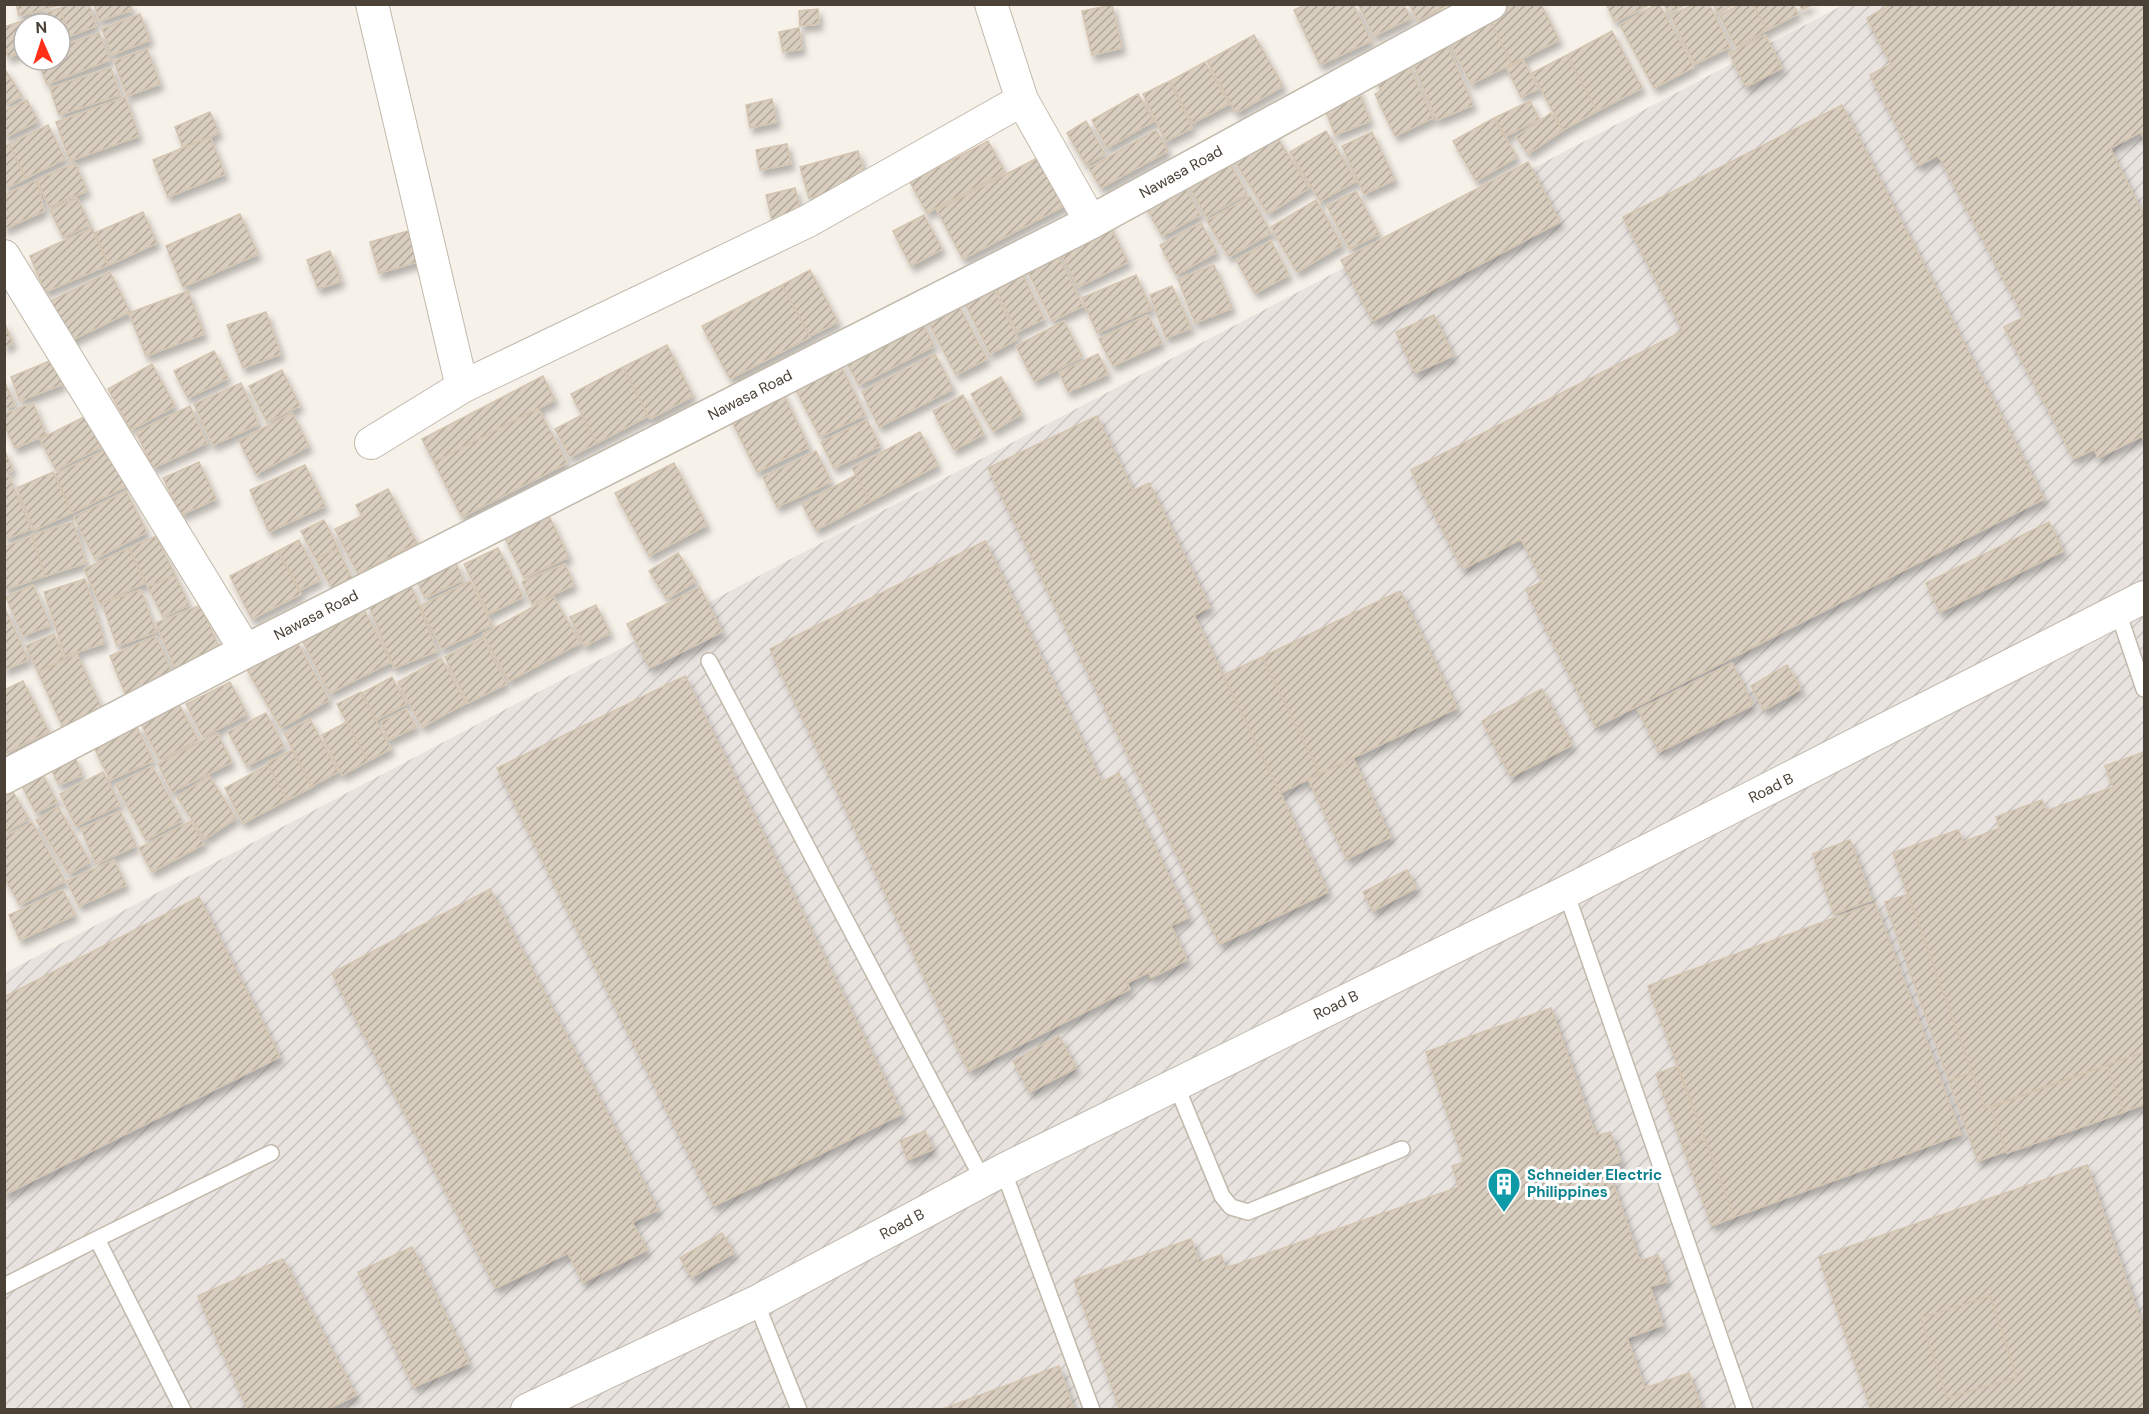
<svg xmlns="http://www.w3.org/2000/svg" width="2149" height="1414" font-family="'DM Sans',sans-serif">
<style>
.industrial{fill:url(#industrial-furrows)}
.building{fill:url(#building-hatch);stroke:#d4c4b0;stroke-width:1.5;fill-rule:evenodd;filter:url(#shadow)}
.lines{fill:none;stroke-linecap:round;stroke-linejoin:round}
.service-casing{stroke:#c2b9ab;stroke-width:18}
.minor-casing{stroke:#c2b9ab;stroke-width:34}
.tertiary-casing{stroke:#c2b9ab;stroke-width:36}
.service{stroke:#fff;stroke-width:15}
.minor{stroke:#fff;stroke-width:32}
.tertiary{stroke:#fff;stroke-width:33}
.labels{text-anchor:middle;stroke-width:6;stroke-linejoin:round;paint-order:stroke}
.street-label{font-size:15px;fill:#4a4237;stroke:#fff}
.culture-label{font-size:15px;font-weight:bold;fill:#0d838f;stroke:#fff;text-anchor:start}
</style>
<defs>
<pattern id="industrial-furrows" width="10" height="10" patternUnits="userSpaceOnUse" patternTransform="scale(1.5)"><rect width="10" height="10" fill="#e8e3de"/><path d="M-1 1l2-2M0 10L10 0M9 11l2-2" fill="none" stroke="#c8c4bf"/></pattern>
<pattern id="building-hatch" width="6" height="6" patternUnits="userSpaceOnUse" patternTransform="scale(1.5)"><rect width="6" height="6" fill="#d8cdbe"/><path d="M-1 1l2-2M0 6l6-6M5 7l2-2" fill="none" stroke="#b1a89b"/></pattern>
<filter id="shadow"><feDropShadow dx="3.5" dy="6" stdDeviation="3" flood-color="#0004"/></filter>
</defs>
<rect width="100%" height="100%" fill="#f6f1e9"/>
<path class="industrial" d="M1843 5H2144V1409L5 1410V973Z"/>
<path class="building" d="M16 4H64L19 16Z
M69 4H89L96 26 70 36 60 8Z
M94 4H130L132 10 99 21Z
M1306 4H1353L1371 41 1320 65 1294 10Z
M1358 4H1403L1411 18 1374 36Z
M1409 4H1449L1418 21Z
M1511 4H1541L1559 40 1512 64 1488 16Z
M1606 4H1651L1615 22Z
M1657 4H1659L1694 67 1654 88 1620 25Z
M1664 4H1687L1668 13Z
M1694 4H1709L1730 47 1695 64 1671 16Z
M1713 4H1735L1718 13Z
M1740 4H1752L1767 30 1736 47 1720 16Z
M1753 4H1793L1798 14 1767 30Z
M1799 4H1813L1802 10Z
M1892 4H2142L2144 8V139L2141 132 2110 148 2144 216V441L2142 436 2098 458 2094 449 2074 459 2004 327 2024 317 1938 155 1918 166 1870 75 1891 64 1867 18Z
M1112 5 1122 48 1092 55 1082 11Z
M60 8 70 36 60 39V24H24V52L8 57 4 46V27Z
M818 9 819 24 800 26 799 11Z
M140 14 150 40 112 55 102 29Z
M1488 16 1512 64 1471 84 1447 37Z
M799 28 802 49 783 52 779 32Z
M1612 31 1642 88 1597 111 1567 55Z
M99 33 110 60 47 84 37 60H60V47Z
M1254 35 1283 86 1236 113 1207 61Z
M1765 35 1782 68 1746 87 1729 53Z
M1445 39 1473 105 1437 120 1409 54Z
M147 49 160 84 127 96 114 61Z
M1567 55 1597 111 1563 130 1532 73Z
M1406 60 1433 118 1395 136 1375 94 1381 91 1373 75Z
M1523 60 1538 89 1521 97 1507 68Z
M1205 62 1229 104 1193 123 1170 81Z
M4 68 22 96 4 106Z
M111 68 120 95 59 115 50 88Z
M1170 81 1192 128 1166 141 1143 94Z
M1357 87 1370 121 1335 135 1322 101Z
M1138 94 1154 121 1107 148 1092 120Z
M125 97 139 136 70 161 56 122Z
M772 99 777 122 750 128 746 105Z
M27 100 38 121 4 138V111Z
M1530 101 1539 119 1506 136 1494 118Z
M1842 105 2044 499 1596 727 1526 590 1543 581 1521 539 1463 569 1411 470 1683 331 1623 217Z
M210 112 219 133 183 148 175 127Z
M1551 113 1563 130 1528 154 1516 137Z
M1494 118 1517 157 1476 181 1453 141Z
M1086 121 1105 154 1086 165 1067 133Z
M48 125 65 159 26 178 9 144Z
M1270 126 1309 188 1268 214 1229 152Z
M1156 130 1168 151 1101 188 1089 168Z
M1326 131 1356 181 1320 201 1290 152Z
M1372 132 1395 180 1364 194 1342 146Z
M210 137 225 174 168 197 153 160Z
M988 141 1005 172 927 213 910 182Z
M9 144 26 179 4 189V147Z
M787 144 791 164 760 170 756 150Z
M858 151 867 182 809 198 800 167Z
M1043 155 1068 204 963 259 937 210Z
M1225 155 1247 194 1206 217 1185 178Z
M1528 162 1560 222 1373 321 1341 260Z
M75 163 87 191 49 207 37 180Z
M1179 176 1200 215 1162 236 1140 196Z
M37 180 44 211 4 229V195Z
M795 188 801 212 772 220 766 195Z
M1356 191 1379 234 1350 249 1327 206Z
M1250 196 1271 233 1229 257 1207 221Z
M77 198 90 225 63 237 50 210Z
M1316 200 1342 245 1297 272 1271 227Z
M143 212 157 243 109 265 95 233Z
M240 214 258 254 183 287 166 246Z
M924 215 942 249 911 266 893 231Z
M1105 216 1128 262 1078 287 1055 242Z
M1201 223 1217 252 1176 275 1160 245Z
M92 228 108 265 45 292 30 256Z
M415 229 424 260 379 273 370 242Z
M1271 241 1289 275 1255 293 1236 260Z
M1052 243 1083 306 1052 321 1021 257Z
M330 251 341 281 318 289 307 260Z
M1016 261 1044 319 1017 332 989 275Z
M1214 265 1232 308 1195 323 1178 279Z
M810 270 838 322 810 336 782 285Z
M110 272 130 312 68 342 48 302Z
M1136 275 1151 309 1097 333 1082 298Z
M988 278 1018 339 990 354 959 291Z
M782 285 810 337 730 379 702 326Z
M1172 286 1191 328 1166 338 1150 295Z
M188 291 204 334 146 356 129 313Z
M954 297 987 359 956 375 924 313Z
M266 312 281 354 243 368 227 325Z
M1148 315 1162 343 1113 366 1099 339Z
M1434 315 1453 356 1415 373 1396 332Z
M919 316 934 346 859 385 843 356Z
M1064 321 1082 357 1034 381 1016 346Z
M4 322 13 343 4 347Z
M667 345 693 396 650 419 623 367Z
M214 351 228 378 188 398 174 371Z
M935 354 953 389 879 427 862 392Z
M1098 354 1108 374 1068 392 1059 372Z
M52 360 63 384 20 401 11 377Z
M838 360 865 415 820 437 792 382Z
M152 364 175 406 131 430 108 389Z
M623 367 648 416 597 443 571 394Z
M282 370 300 406 267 422 249 386Z
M543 376 555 400 434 462 422 439Z
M1001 377 1022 414 993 431 971 394Z
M4 380 15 405 4 409Z
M241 383 259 424 213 445 194 404Z
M780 387 809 447 757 472 728 413Z
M963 395 984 434 954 450 933 411Z
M33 403 46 435 15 448 4 424V414Z
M190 406 207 443 153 468 136 432Z
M538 408 567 463 462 517 434 462Z
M292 413 309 446 256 474 239 441Z
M582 415 597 443 570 457 555 429Z
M86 416 101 447 56 470 40 439Z
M1097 416 1133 491 1149 483 1210 607 1194 615 1328 892 1220 944 988 468Z
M867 420 880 446 834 468 821 442Z
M920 432 938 465 871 501 852 468Z
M4 449 13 470 4 474Z
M108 449 127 486 72 513 55 474Z
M816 451 831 482 777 507 763 477Z
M199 462 216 499 181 515 163 478Z
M674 463 707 525 649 556 615 493Z
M305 465 325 506 269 532 250 490Z
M53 472 72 513 34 530 17 488Z
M856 475 871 501 816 530 802 504Z
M9 476 31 529 4 540V478Z
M388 489 417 543 358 574 335 529 362 516 356 505Z
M126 491 147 532 95 559 74 517Z
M549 516 569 557 524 578 504 536Z
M324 520 338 548 316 559 301 531Z
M73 522 86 563 45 576 32 535Z
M2049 522 2063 551 1940 612 1926 583Z
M32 536 45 576 4 590V547Z
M156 536 175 575 148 587 129 548Z
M299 540 320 580 300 590 278 551Z
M985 541 1102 782 1119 773 1189 917 1171 926 1187 960 1151 978 1149 972 1127 983 1130 989 969 1071 770 649Z
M129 548 145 583 100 604 84 569Z
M337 548 353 580 333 590 316 559Z
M498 548 523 597 489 614 464 564Z
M278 551 301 594 252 619 230 576Z
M678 553 696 581 667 599 649 571Z
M455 561 463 580 425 598 416 579Z
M565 564 574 585 532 604 522 582Z
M175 575 189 605 163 617 148 587Z
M85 579 105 643 65 656 44 592Z
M470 581 492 625 442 649 420 606Z
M410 583 437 651 394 668 367 601Z
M33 585 50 625 23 636 6 597Z
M700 587 722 632 650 668 627 624Z
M141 590 156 632 117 646 102 603Z
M1400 591 1457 708 1320 774 1262 657Z
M553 596 580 643 509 681 483 634Z
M201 605 221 653 176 671 156 623Z
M596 605 610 633 585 646 570 617Z
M4 606 28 660 4 670Z
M363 608 391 662 330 693 302 640Z
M54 634 64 659 38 672 26 646Z
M156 636 174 678 127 698 110 656Z
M483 638 506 684 468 703 445 657Z
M296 640 329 700 281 728 246 668Z
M77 654 104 714 65 732 38 672Z
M1262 657 1320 774 1280 793 1223 675Z
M441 658 466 703 422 727 398 682Z
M1732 663 1753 705 1659 752 1638 710Z
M1787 665 1801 689 1764 710 1751 686Z
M685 676 902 1114 714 1206 497 768Z
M392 677 406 704 376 720 362 693Z
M23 681 49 732 4 754V690Z
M230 682 247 714 203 737 186 704Z
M1542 689 1572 745 1511 777 1482 721Z
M361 692 391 749 368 761 337 704Z
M179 704 198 740 160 760 141 724Z
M406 709 416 727 389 740 381 722Z
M266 713 284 747 247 766 228 732Z
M310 719 338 772 312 786 284 733Z
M347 722 368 761 342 775 322 735Z
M137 727 153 761 110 780 94 747Z
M217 733 232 762 172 792 158 764Z
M292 750 312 787 287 800 267 763Z
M2144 752V1052L1985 1108 1893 853 1958 830 1963 842 2000 828 1996 817 2042 800 2046 811 2113 787 2105 766Z
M75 757 82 775 59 785 51 769Z
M1353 758 1391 837 1347 859 1308 779Z
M268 765 287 800 243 823 225 788Z
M152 766 182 820 146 840 116 785Z
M103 772 120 805 76 826 60 794Z
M42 773 57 802 36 813 21 784Z
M209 776 236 818 205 839 177 797Z
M13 792 29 819 4 833V797Z
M58 807 90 862 69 874 36 820Z
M120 811 136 846 96 864 81 829Z
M191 821 204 844 152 872 139 848Z
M32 822 65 881 20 905 4 877V837Z
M1850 840 1872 900 1834 914 1813 854Z
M114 860 126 885 79 906 67 881Z
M1407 870 1416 888 1373 911 1363 892Z
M490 889 658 1210 632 1222 647 1250 583 1282 568 1253 496 1288 332 973Z
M63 890 75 915 20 940 9 915Z
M1908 894 1972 1072 1949 1081 1885 902Z
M199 897 280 1057 4 1195V997Z
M1875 903 1961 1134 1734 1217 1648 986Z
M1551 1008 1596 1136 1610 1132 1621 1161 1607 1166 1640 1261 1658 1255 1667 1281 1650 1287 1663 1325 1627 1338 1645 1388 1689 1373 1702 1410H1120L1074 1280 1191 1239 1199 1263 1221 1255 1226 1268 1459 1187 1452 1166 1464 1162 1426 1052Z
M1059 1036 1076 1068 1030 1092 1013 1061Z
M2144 1052V1104L2124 1112 2107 1065Z
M2107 1065 2124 1112 2007 1153 1991 1107Z
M1677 1066 1705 1139 1683 1147 1656 1074Z
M1972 1072 1985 1108 1991 1107 2006 1151 1978 1161 1949 1081Z
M925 1131 933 1149 908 1160 900 1141Z
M1705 1139 1734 1217 1712 1226 1683 1147Z
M2087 1165 2144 1331V1410H1871L1819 1257ZM1990 1296 2017 1377 1947 1398 1921 1318Z
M722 1233 734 1253 692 1277 680 1258Z
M412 1247 469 1363 414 1387 358 1272Z
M283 1259 356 1395 327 1410H248L198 1296Z
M1990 1296 2017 1377 1947 1398 1921 1318Z
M1059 1366 1074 1410H940Z"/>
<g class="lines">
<defs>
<path id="service" d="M2118 612 2144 689
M709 661 983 1180
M1566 892 1745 1410
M1176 1085 1222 1196 1231 1207 1248 1212 1402 1149
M1003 1170 1092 1410
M97 1239 271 1153
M4 1286 97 1239 183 1410
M756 1302 799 1410"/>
<path id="minor" d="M372 4 462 387
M991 4 1022 100 1091 222
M4 256 246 651
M371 443 462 387 808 221 1022 100
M527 1410 756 1302 1003 1170 1566 892 2144 597"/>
<path id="tertiary" d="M4 777 246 651 1091 222 1490 4"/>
</defs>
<use href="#service" class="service-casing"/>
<use href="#minor" class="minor-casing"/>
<use href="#tertiary" class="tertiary-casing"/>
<use href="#service" class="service"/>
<use href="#minor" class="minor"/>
<use href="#tertiary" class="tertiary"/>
</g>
<defs>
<symbol id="building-pin" viewBox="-11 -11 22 30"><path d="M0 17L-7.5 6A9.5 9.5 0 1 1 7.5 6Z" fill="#0f9aa8" stroke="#fff"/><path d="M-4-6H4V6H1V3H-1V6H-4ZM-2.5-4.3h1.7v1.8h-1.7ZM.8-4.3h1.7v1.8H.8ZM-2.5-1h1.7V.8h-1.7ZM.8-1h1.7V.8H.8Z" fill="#fff"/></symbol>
</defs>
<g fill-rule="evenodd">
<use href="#building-pin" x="1485" y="1165" width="38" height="52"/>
</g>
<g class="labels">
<g class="street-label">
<text transform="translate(1181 172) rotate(-29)" y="5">Nawasa Road</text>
<text transform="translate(750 395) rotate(-27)" y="5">Nawasa Road</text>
<text transform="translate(316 615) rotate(-27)" y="5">Nawasa Road</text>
<text transform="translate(1771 788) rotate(-27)" y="5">Road B</text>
<text transform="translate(1336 1005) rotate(-26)" y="5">Road B</text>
<text transform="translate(902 1224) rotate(-28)" y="5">Road B</text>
</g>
<g class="culture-label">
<text x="1527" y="1180">Schneider Electric<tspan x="1527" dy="17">Philippines</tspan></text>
</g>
</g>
<rect width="2149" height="1414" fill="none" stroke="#4a4237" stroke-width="12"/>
<g transform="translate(42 42) rotate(357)"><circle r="28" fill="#ffffff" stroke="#b7b3af" stroke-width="1.5"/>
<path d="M0-4.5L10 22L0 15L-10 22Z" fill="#ff3017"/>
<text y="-9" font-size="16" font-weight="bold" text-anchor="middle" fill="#4a4237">N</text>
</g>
</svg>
